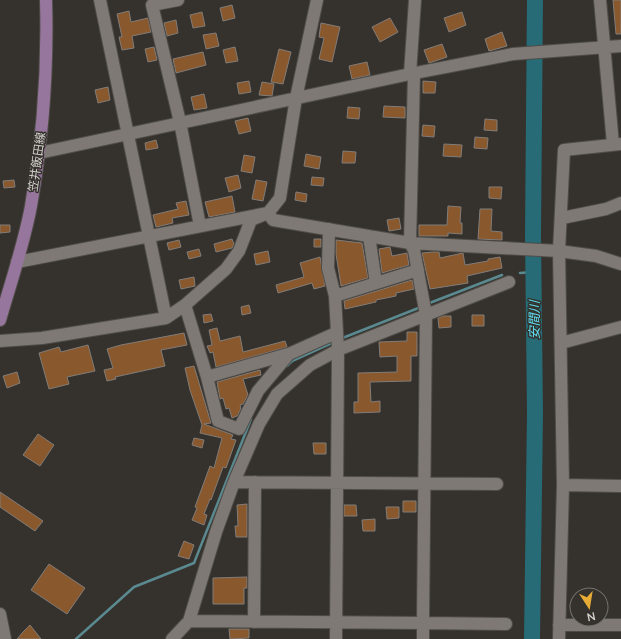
<svg xmlns="http://www.w3.org/2000/svg" width="621" height="639" font-family="Lato,'Noto Sans JP',sans-serif">
<style>
.lines{fill:none;stroke-linecap:round;stroke-linejoin:round}
.stream{stroke:#5a8a90;stroke-width:2.5}
.river{stroke:#266b75;stroke-width:16}
.building{fill:#89582d;stroke:#827c78}
.minor-casing{stroke:#504d49;stroke-width:14}
.major-casing{stroke:#504d49;stroke-width:14}
.minor{stroke:#7e7974;stroke-width:12}
.major{stroke:#97769d;stroke-width:12}
.labels{text-anchor:middle;stroke-width:3;stroke-linejoin:round;paint-order:stroke}
.street-label{font-size:12px;fill:#d4d1ce;stroke:#35322d}
.water-label{font-size:13px;font-style:italic;fill:#5ddff4;stroke:#35322d}
</style>
<rect width="100%" height="100%" fill="#35322d"/>
<g class="lines">
<path class="stream" d="M520 273 533 272
M427 304 502 275
M340 339 421 307
M287 366 292 361 334 342
M76 639 134 587 194 563 251 419"/>
<path class="river" d="M532 639 535 413 533 234 535 0"/>
</g>
<path class="building" d="M613 0H621V34H616Z
M232 5 235 18 223 21 220 8Z
M129 11 131 22 148 18 151 32 132 36 134 48 122 50 119 37H122L117 14Z
M202 12 205 26 193 28 190 15Z
M462 12 466 25 449 32 444 18Z
M390 18 398 32 380 42 372 27Z
M176 20 178 33 167 36 164 23Z
M321 23 340 27 332 62 319 59 324 38 319 37Z
M502 32 507 46 489 51 485 39Z
M216 33 219 46 206 49 203 35Z
M442 44 447 57 429 63 424 50Z
M154 47 157 60 148 62 145 49Z
M235 47 238 61 226 63 223 50Z
M279 49 291 52 283 84 271 82Z
M203 52 206 65 176 73 173 59Z
M367 62 370 75 352 79 349 66Z
M249 81 251 92 239 94 237 83Z
M423 81 436 82 435 93H423Z
M262 82 274 84 272 96 259 95Z
M108 87 110 100 98 103 95 90Z
M204 94 207 108 194 110 191 97Z
M384 106 405 107V118L383 117Z
M348 107 360 108 359 119 347 118Z
M248 118 251 131 239 134 235 121Z
M485 119 497 120V131L484 130Z
M423 125 435 126 434 137 422 136Z
M475 137 488 138 487 149 474 148Z
M156 140 158 148 146 150 145 143Z
M444 144 462 145 461 157 443 156Z
M343 151 356 152 355 163H342Z
M306 154 321 157 319 169 304 166Z
M244 155 255 157 252 173 241 171Z
M238 175 241 188 229 192 225 178Z
M312 177 324 178 323 186 311 185Z
M14 180 15 187 4 188 3 181Z
M256 180 267 182 263 201 252 199Z
M489 187H502L501 199 489 198Z
M296 192 307 194 306 202 295 200Z
M232 196 235 212 209 217 205 202Z
M186 201 189 215 172 218 173 223 156 227 153 215 178 209 176 203Z
M448 206 461 207 460 223H462V234L448 233V236H419V225H447Z
M480 209H492L491 231 502 232V240L478 239Z
M399 218 401 229 389 231 387 220Z
M0 225H10V232L0 233Z
M232 239 234 244 232 248 216 252 214 244Z
M314 239H321V247H314Z
M179 240 181 247 169 250 167 243Z
M336 240 362 243 368 278 341 286 336 254Z
M390 247 392 256 407 253 409 265 382 273 379 249Z
M199 249 201 256 189 259 187 252Z
M268 251 270 262 256 265 254 254Z
M433 252H439L440 258 463 253 465 265 488 261V259L500 257 502 268 467 276 468 283 430 289 422 253Z
M320 257 325 286 314 289 312 283 278 293 276 285 304 277 300 263Z
M194 277 195 286 181 289 179 280Z
M412 280 414 289 396 293V296L376 300V302L345 309 344 301Z
M249 305 251 313 242 315 241 307Z
M211 314 213 321 204 323 203 315Z
M472 315H484V326H472Z
M443 316H451V327L439 328 438 318Z
M217 328 220 341 240 336 243 352 285 341 287 347 216 367 213 352 210 353 207 346 212 345 209 330Z
M407 332H417V356H411V381L370 382 371 402 380 401V412L354 413V402H358V373L397 372V356L380 357 379 342 407 341Z
M184 333 187 345 161 350 165 366 115 377 116 379 107 381 104 370 113 368 107 349 121 345Z
M88 345 95 371 67 377 69 384 49 389 39 353 59 347 61 352Z
M194 366 211 423 204 424 233 435 231 439 236 440 226 468 223 467 211 500 210 499 204 514 207 515 204 525 192 520 197 508 195 507 210 466 214 468 222 438 200 433 202 425 190 390 185 368Z
M260 370 261 375 243 379 248 395 243 404 240 405 241 409 237 416 232 418 229 408 226 409 223 398 220 399 217 382Z
M17 372 20 383 7 388 3 376Z
M38 434 54 445 40 466 23 455Z
M194 438 204 440 202 448 192 445Z
M313 443H326V454H314Z
M0 492 43 521 35 531 0 507Z
M403 501H416V512H403Z
M247 504V537H236L235 526H238L237 505Z
M344 505H356L357 516H344Z
M386 507H399V518L387 519Z
M375 519V531H363L362 520Z
M184 541 194 545 189 559 178 556Z
M49 564 85 588 67 614 31 590Z
M247 577V588H244V604H213V578Z
M30 625 41 639H17L23 632Z
M229 629H249V638L230 639Z"/>
<g class="lines">
<defs>
<path id="minor" d="M100 0 166 318
M178 0 152 5 180 122 200 226
M600 0 613 144
M410 74 415 0
M39 153 410 74 513 54 621 46
M562 218 606 209 621 203
M329 229 328 268 335 296 338 350 336 639
M369 236 376 283
M17 262 268 213 273 220 410 243 559 251 596 256 621 264
M335 296 418 270
M185 305 207 377 218 421 239 429 258 391 289 354 336 333
M0 341 42 338 166 318 185 305 226 269 239 251 251 220 268 213 280 198 296 98 317 0
M561 343 621 327
M207 377 288 354
M234 482 497 484
M563 485 621 486
M0 614 5 639
M189 621 216 532 234 482 259 424 277 394 310 365 338 350 509 282
M254 622 255 482
M559 625H621
M172 639 189 621 423 623 426 315 414 250 410 243 414 73
M423 639V623L506 624
M559 639 563 485 559 251 564 150 621 144"/>
<path id="major" d="M0 320C11 282 24 244 31 206 43 137 48 69 46 0"/>
</defs>
<use href="#minor" class="minor-casing"/>
<use href="#major" class="major-casing"/>
<use href="#minor" class="minor"/>
<use href="#major" class="major"/>
</g>
<g class="labels">
<g class="street-label">
<text transform="translate(37 162) rotate(-82)" y="4">笠井飯田線</text>
</g>
<g class="water-label">
<text transform="translate(534 320) rotate(-90)" y="5">安間川</text>
</g>
</g>
<g transform="translate(589 607) rotate(168)"><circle r="19" fill="#35322d" stroke="#75726d"/>
<path d="M0-3L7 15L0 10L-7 15Z" fill="#e6ac36"/>
<text y="-6" font-size="11" font-weight="bold" text-anchor="middle" fill="#d4d1ce">N</text>
</g>
</svg>
